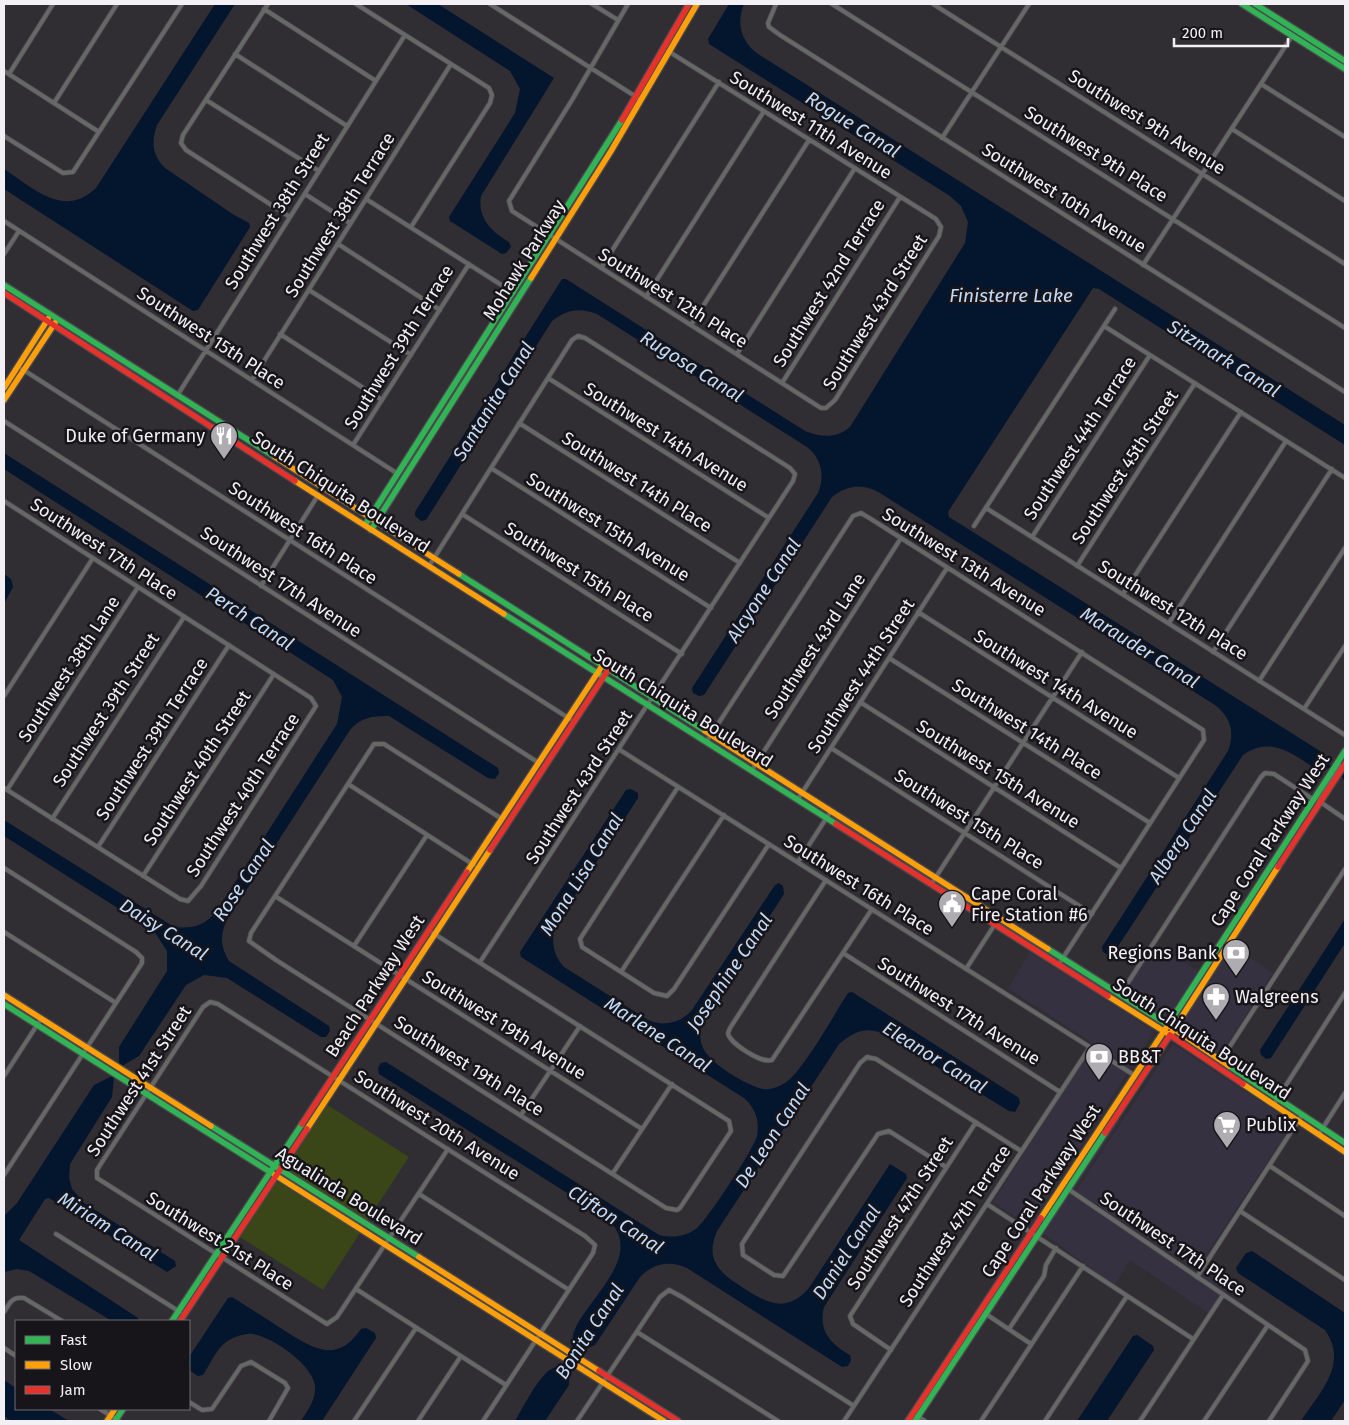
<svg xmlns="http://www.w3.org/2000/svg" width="1349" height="1425" font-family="'Fira Sans',sans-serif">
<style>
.commercial{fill:#363141}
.green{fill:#3a4617}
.water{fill:#04152e}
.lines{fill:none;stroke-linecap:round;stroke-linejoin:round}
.street-casing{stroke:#4b494d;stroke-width:5.5}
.fast-casing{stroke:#4b494d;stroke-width:8}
.slow-casing{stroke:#4b494d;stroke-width:8}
.jam-casing{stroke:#4b494d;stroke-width:8}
.street{stroke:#666767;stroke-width:4}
.fast{stroke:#30b455;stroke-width:5.5}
.slow{stroke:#ff9f0a;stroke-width:5.5}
.jam{stroke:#e5322d;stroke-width:5.5}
.labels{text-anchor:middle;stroke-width:5;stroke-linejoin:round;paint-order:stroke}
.street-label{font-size:18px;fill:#f2eff5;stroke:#171519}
.poi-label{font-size:18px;fill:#f2eff5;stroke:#171519;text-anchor:start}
.water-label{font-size:19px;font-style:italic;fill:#c0dbfb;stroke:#171519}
</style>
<rect width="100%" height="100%" fill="#302d33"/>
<path class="commercial" d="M1156 945 1200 972 1167 1023 1122 993Z
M1232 946 1273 973 1220 1055 1179 1028Z
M1030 952 1154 1031 1030 1226 993 1202 1094 1044 1008 988Z
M1173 1044 1293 1123 1196 1270 1076 1191Z
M1118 1119 1120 1121 1074 1190 1075 1193 1196 1272 1242 1203 1244 1205 1202 1272 1226 1290 1208 1313 1130 1260 1114 1285 1042 1232Z"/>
<path class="green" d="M326 1104 409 1157 367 1221 286 1169Z
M278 1182 360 1233 323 1290 240 1237 275 1183Z"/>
<path class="water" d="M215 4H235L157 125C151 142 152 155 165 168L234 215 249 223 250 227 198 310 193 311 4 189V169C33 188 64 219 96 188Z
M406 4H438L554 78 481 196C477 218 492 232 509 242L511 247 506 253 502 254 450 221 449 217 515 113 520 89 510 71Z
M729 4H744C736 23 741 42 758 54L1345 425V445L1099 289 1093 288 948 512 949 517 1320 751 1330 765 1345 774V782L1342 777 1328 768 1320 772C1296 756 1271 734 1243 755L1113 954 1108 955 1103 952 1102 947 1228 751C1235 733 1231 717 1215 705L880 493C862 483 848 485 832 497L704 695 699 696 693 693 692 688 818 493C825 477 822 458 807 447L597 314C579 307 566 310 552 321L426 520 421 521 415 516V512L562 279H566L805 431C821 437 836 439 850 427L965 243 968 222 961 206 950 196 709 44 708 39Z
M4 453 498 768 499 773 495 779 488 778 389 716C373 716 361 717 350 730L227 920C220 934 220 947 229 961L329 1026 330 1031 326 1037H321L227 978 204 975 186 985 139 1056 122 1066 119 1064V1047L167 971V951L154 931 4 836V820L174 927C192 929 204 926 216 912L337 724 342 697 333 680 4 469Z
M4 574 11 579 13 587 4 604Z
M631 789 638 793V798L554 928C552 943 553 955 564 967L648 1020C663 1027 681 1023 692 1010L775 885 779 883 783 886 784 894 703 1020C699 1030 699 1040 704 1050 712 1064 747 1086 763 1089 771 1090 778 1087 785 1083 802 1073 835 1013 848 993L852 992 1019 1098 1020 1103 1015 1112 1009 1111 882 1033C865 1026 852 1033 839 1044L717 1231C704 1261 721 1274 745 1289 768 1304 787 1313 809 1288L890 1164 906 1174 907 1178 824 1307C818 1331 831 1344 850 1355L851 1360 848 1366 842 1367 687 1268C670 1260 653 1263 640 1277L595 1345 576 1353 569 1365V1385L545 1421H515C524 1406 534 1385 546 1373 551 1367 561 1367 566 1362 576 1351 570 1340 575 1329 590 1296 648 1252 605 1217L379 1074 378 1068 381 1063 386 1062 659 1235C673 1238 684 1237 696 1229 706 1222 755 1147 757 1136 760 1120 755 1108 744 1098L521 957 520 952 626 790Z
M1345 919V943L1271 1058 1266 1059 1261 1055 1260 1050Z
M112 1076 114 1077 112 1097 70 1164 69 1178 72 1189 84 1203 175 1261 176 1266 167 1272 49 1198 45 1199 19 1240 138 1318 139 1321H112L29 1271 17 1269 4 1272V1216L17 1203 94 1085Z
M1252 1251 1345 1313V1400L1331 1421H1301C1320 1392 1349 1364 1325 1330L1238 1273 1236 1268 1246 1253Z
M232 1297C249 1308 265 1318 282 1329 311 1347 336 1366 361 1329L366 1328 375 1333 376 1338 322 1421H301C308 1410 316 1400 315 1386 313 1365 273 1337 253 1334 247 1333 237 1336 231 1339 218 1345 211 1363 203 1375L198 1376 189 1370V1357L228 1298Z
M1137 1335 1153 1346 1154 1350 1107 1421H1077L1133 1336Z
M4 1380 16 1388V1409H49L69 1421H11L4 1416Z"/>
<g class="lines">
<defs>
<path id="street" d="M268 4 183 135 181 143 186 150 290 217
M356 4 489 88 492 95 490 103 411 227
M490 4 638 98
M592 4 618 20
M628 4 572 100 509 201 512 211 821 408H826L835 400 939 236 941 227 936 219 668 51
M776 4 768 23 769 27 780 35 1345 392
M832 4 1345 328
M933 4 1345 264
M264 9 376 81
M235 54 347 126
M4 71 99 132
M9 74 53 4
M1261 84 1345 137
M206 100 319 171
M54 103 117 4
M1232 129 1345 201
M4 136 63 173 73 172 182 4
M942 138 1029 4
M305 194 350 223
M366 199 514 293
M4 221 398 474
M338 244 440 310
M4 254 19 231
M1143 265 1292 36
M601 268 719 82
M309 290 411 355
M646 297 764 111
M691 325 809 140
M1104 326 1345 478
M280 334 382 400
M737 354 855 168
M22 369 570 719
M548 378 769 518
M252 380 451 64
M782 383 900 197
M177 396 405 35
M4 421 539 763
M519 423 740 563
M353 445 469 264
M491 468 711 608
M4 501 311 698 316 706 201 886 188 901 180 899 4 788
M986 508 1345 735
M462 514 682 654
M974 526 1115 309
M1032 537 1150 355
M429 566 572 340 578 336 585 338 790 468 795 474 793 481 480 962
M1077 566 1195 383
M261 586 322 489
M1123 594 1241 412
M918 612 1179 778
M1169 623 1286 441
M1213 652 1332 469
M889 658 1150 823
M1259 681 1345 548
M4 696 93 558
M860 702 1121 868
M1304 709 1345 646
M707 741 853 516 861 513 871 519 1203 730 1204 740 1059 964
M831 748 1092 914
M620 750 1134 1075
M1339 762V768L1319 801 1345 819
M752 770 901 538
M348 784 474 865
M678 787 580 939 582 947 654 993 667 996 674 989 769 844
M7 790 138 587
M798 799 947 568
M52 819 184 617
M98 847 229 645
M798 862 831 811
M4 868 136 952 142 958V963L4 1175
M143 876 274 674
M826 880 730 1028 728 1033C729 1043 762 1064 772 1060L872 909
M932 883 1082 652
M275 896 642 1129
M4 932 116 1003
M433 933 729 1121 731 1131 680 1208 677 1210 666 1208 276 960 249 941 251 933 374 744H384L502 819
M354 946 427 835
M843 953 1060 1092
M966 969 999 918
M621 972 724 815
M1120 995 1261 777 1265 773 1274 774 1314 800
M1221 1060 1345 869
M4 1076 41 1019
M1274 1104 1345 993
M521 1115 580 1026
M1319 1134 1345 1093
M448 1149 337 1317 327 1324 97 1178V1170L102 1162 203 1007 210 1002 218 1004 585 1236 595 1245 593 1253 483 1421
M1270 1166 1345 1216
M946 1167 889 1131 878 1134 783 1276 774 1275 743 1255 742 1244 860 1063 867 1057 876 1059 1021 1151
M613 1173 672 1084
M1068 1189 1305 1350 1308 1361 1269 1421
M419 1194 569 1290
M987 1204 1193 1339
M1240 1211 1345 1280
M56 1234 180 1312
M1197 1277 1302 1115
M356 1289 506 1385
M4 1312C10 1303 12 1296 24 1298L62 1321
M986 1314 1031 1344
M1009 1329 1044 1276 1046 1265 1056 1248
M637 1332 778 1421
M4 1348 16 1356
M891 1350 853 1324 850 1316 976 1122
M189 1402 202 1410 212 1409 241 1366 251 1362 285 1383 288 1388 269 1421
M100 1409 119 1421
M917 1416 925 1421
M354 1421 416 1328
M418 1421 461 1356
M577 1421 660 1297 669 1290 682 1297 854 1406
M844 1421 1090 1047
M981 1421 1083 1266
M1045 1421 1127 1296
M1140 1421 1223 1295
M1204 1421 1268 1325"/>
<path id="fast" d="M1242 4 1345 69
M1255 4 1345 61
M4 285 275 457
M365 525 622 120
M371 530 531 278
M459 574 705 731
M504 614 836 824
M1048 949 1168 1025 1345 751
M4 1004 275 1175
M1229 1066 1345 1143
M211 1126 419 1257
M172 1321 302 1124
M115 1421 123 1409
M915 1421 1105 1133"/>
<path id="slow" d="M531 278 611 151 697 4
M4 388 48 319
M4 400 55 323
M275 457 459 574
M295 481 504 614
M705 731 1048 949
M467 872 602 666
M4 995 211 1126
M1108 996 1170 1035 1278 867
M1243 1084 1345 1152
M307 1129 490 850
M275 1175 664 1421
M1041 1218 1168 1025 1229 1066
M419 1257 599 1371
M107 1421 115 1409"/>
<path id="jam" d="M622 120 689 4
M4 293 295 481
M836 824 1108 996
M490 850 608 670
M1278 867 1345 764
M302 1124 467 872
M1105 1133 1170 1035 1243 1084
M180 1321 307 1129
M599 1371 678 1421
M908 1421 1041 1218"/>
</defs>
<use href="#street" class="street-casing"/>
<use href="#fast" class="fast-casing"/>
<use href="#slow" class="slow-casing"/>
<use href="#jam" class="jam-casing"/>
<use href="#street" class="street"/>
<use href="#fast" class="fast"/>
<use href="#slow" class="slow"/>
<use href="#jam" class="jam"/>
</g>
<defs>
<symbol id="restaurant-pin" viewBox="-11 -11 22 30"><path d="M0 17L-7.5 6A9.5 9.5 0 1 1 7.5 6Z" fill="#aeabb1" stroke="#171519"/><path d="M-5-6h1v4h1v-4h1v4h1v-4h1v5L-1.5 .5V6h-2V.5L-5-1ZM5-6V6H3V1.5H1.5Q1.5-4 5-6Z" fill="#fff"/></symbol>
<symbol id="civic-pin" viewBox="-11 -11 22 30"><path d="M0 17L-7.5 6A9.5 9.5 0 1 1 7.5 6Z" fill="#aeabb1" stroke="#171519"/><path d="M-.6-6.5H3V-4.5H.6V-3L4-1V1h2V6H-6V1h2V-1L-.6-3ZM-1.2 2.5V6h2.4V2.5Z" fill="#fff"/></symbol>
<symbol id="bank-pin" viewBox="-11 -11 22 30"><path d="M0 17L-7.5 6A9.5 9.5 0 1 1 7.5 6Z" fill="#aeabb1" stroke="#171519"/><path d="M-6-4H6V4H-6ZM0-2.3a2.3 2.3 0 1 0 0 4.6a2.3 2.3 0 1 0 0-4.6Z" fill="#fff"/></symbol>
<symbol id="pharmacy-pin" viewBox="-11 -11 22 30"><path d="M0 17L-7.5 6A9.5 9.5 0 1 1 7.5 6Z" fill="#aeabb1" stroke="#171519"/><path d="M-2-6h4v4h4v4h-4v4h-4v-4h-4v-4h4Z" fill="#fff"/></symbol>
<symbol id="supermarket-pin" viewBox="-11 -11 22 30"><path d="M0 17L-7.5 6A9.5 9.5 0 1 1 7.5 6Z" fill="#aeabb1" stroke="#171519"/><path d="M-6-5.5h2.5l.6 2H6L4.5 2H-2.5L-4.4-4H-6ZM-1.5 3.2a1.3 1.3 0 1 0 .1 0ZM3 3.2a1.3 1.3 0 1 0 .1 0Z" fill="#fff"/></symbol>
</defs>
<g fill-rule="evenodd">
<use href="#restaurant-pin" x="208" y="420" width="32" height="43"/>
<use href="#civic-pin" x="936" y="888" width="32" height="43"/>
<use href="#bank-pin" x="1220" y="937" width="32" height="43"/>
<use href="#pharmacy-pin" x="1200" y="981" width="32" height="43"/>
<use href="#bank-pin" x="1083" y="1041" width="32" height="43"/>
<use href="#supermarket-pin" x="1211" y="1109" width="32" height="43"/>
</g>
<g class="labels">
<g class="street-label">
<text transform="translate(1147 122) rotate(32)" y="6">Southwest 9th Avenue</text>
<text transform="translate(811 125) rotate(32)" y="6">Southwest 11th Avenue</text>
<text transform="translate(1096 154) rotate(32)" y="6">Southwest 9th Place</text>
<text transform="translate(1064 198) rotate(32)" y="6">Southwest 10th Avenue</text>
<text transform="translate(277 211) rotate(-58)" y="6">Southwest 38th Street</text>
<text transform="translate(340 215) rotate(-58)" y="6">Southwest 38th Terrace</text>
<text transform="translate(524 260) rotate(-58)" y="6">Mohawk Parkway</text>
<text transform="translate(829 283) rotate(-58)" y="6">Southwest 42nd Terrace</text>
<text transform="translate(673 298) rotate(32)" y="6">Southwest 12th Place</text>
<text transform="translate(875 312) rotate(-58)" y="6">Southwest 43rd Street</text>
<text transform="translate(211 338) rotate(33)" y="6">Southwest 15th Place</text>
<text transform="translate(399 347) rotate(-58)" y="6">Southwest 39th Terrace</text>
<text transform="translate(666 437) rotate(32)" y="6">Southwest 14th Avenue</text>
<text transform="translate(1080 438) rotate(-57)" y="6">Southwest 44th Terrace</text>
<text transform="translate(1125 467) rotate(-57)" y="6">Southwest 45th Street</text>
<text transform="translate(637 482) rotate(32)" y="6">Southwest 14th Place</text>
<text transform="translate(341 492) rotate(33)" y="6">South Chiquita Boulevard</text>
<text transform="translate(608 527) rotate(32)" y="6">Southwest 15th Avenue</text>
<text transform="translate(303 533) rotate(33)" y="6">Southwest 16th Place</text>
<text transform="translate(104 549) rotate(33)" y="6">Southwest 17th Place</text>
<text transform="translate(964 562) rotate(32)" y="6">Southwest 13th Avenue</text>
<text transform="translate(579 572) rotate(32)" y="6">Southwest 15th Place</text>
<text transform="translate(281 582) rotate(33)" y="6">Southwest 17th Avenue</text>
<text transform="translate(1173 610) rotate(32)" y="6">Southwest 12th Place</text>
<text transform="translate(815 646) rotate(-57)" y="6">Southwest 43rd Lane</text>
<text transform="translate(69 669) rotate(-57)" y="6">Southwest 38th Lane</text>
<text transform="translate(861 676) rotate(-57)" y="6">Southwest 44th Street</text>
<text transform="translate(1056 684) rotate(32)" y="6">Southwest 14th Avenue</text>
<text transform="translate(683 708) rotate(32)" y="6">South Chiquita Boulevard</text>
<text transform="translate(106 710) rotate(-57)" y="6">Southwest 39th Street</text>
<text transform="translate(1027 729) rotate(32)" y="6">Southwest 14th Place</text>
<text transform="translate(152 739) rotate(-57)" y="6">Southwest 39th Terrace</text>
<text transform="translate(197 768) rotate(-57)" y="6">Southwest 40th Street</text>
<text transform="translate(998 774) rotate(32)" y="6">Southwest 15th Avenue</text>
<text transform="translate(579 787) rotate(-57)" y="6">Southwest 43rd Street</text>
<text transform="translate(243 795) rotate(-57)" y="6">Southwest 40th Terrace</text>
<text transform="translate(969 819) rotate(32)" y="6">Southwest 15th Place</text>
<text transform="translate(1270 840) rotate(-57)" y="6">Cape Coral Parkway West</text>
<text transform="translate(859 885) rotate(32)" y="6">Southwest 16th Place</text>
<text transform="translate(375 986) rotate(-57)" y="6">Beach Parkway West</text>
<text transform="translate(959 1011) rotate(32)" y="6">Southwest 17th Avenue</text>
<text transform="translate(504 1025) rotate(32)" y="6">Southwest 19th Avenue</text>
<text transform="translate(1202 1039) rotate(33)" y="6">South Chiquita Boulevard</text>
<text transform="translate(469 1066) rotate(32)" y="6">Southwest 19th Place</text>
<text transform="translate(139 1081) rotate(-57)" y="6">Southwest 41st Street</text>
<text transform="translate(437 1125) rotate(32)" y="6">Southwest 20th Avenue</text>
<text transform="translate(1041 1191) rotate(-57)" y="6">Cape Coral Parkway West</text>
<text transform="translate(349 1196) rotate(32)" y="6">Agualinda Boulevard</text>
<text transform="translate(900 1213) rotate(-57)" y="6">Southwest 47th Street</text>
<text transform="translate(955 1226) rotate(-57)" y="6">Southwest 47th Terrace</text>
<text transform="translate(220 1241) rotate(32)" y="6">Southwest 21st Place</text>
<text transform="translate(1173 1244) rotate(34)" y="6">Southwest 17th Place</text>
</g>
<g class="poi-label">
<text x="205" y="442" text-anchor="end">Duke of Germany</text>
<text x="971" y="900">Cape Coral<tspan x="971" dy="21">Fire Station #6</tspan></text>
<text x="1217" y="959" text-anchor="end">Regions Bank</text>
<text x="1235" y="1003">Walgreens</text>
<text x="1118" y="1063">BB&amp;T</text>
<text x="1246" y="1131">Publix</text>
</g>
<g class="water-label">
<text transform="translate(853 124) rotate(32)" y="7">Rogue Canal</text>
<text x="1011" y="302">Finisterre Lake</text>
<text transform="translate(1224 358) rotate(32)" y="7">Sitzmark Canal</text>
<text transform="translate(692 366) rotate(32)" y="7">Rugosa Canal</text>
<text transform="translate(493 401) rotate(-58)" y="7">Santanita Canal</text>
<text transform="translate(763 590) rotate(-57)" y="7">Alcyone Canal</text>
<text transform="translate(250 618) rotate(33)" y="7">Perch Canal</text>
<text transform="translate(1140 647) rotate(32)" y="7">Marauder Canal</text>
<text transform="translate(1182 836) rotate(-57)" y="7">Alberg Canal</text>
<text transform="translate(581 874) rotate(-58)" y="7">Mona Lisa Canal</text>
<text transform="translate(243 880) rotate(-56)" y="7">Rose Canal</text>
<text transform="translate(164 929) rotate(32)" y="7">Daisy Canal</text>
<text transform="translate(729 972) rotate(-56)" y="7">Josephine Canal</text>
<text transform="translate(658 1034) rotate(33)" y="7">Marlene Canal</text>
<text transform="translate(935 1057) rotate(32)" y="7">Eleanor Canal</text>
<text transform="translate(772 1135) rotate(-57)" y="7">De Leon Canal</text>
<text transform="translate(616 1219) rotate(33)" y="7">Clifton Canal</text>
<text transform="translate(108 1226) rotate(32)" y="7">Miriam Canal</text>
<text transform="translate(846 1252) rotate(-57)" y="7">Daniel Canal</text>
<text transform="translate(589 1331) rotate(-57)" y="7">Bonita Canal</text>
</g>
</g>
<rect width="1349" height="1425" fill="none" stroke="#f2eff5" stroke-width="10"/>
<rect x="15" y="1320" width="175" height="90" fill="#171519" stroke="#6f6c71"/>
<rect x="25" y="1336" width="25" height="8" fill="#30b455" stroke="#6f6c71"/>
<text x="60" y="1345" font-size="15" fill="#f2eff5">Fast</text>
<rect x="25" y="1361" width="25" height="8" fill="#ff9f0a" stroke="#6f6c71"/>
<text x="60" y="1370" font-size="15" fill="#f2eff5">Slow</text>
<rect x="25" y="1386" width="25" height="8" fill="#e5322d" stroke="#6f6c71"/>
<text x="60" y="1395" font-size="15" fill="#f2eff5">Jam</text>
<path d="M1174 38v8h114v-8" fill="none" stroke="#f2eff5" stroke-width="2.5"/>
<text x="1182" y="38" font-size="15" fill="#f2eff5" stroke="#171519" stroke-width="4" paint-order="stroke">200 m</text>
</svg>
